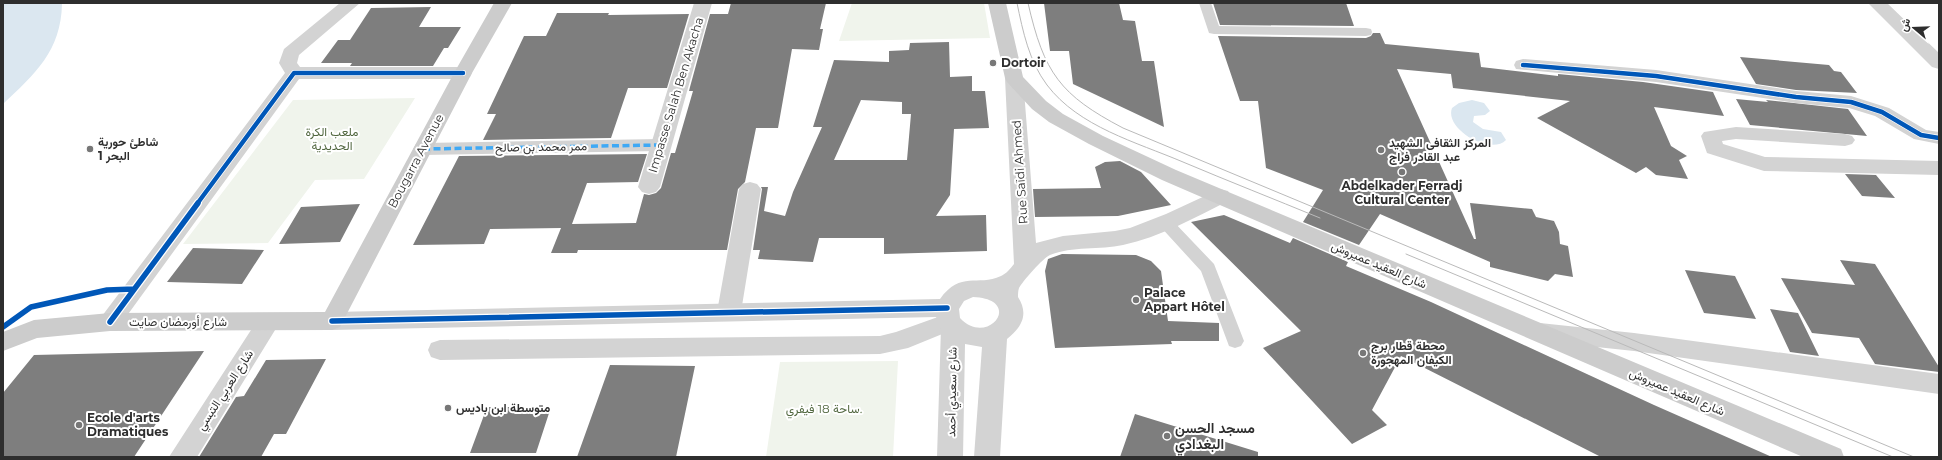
<svg xmlns="http://www.w3.org/2000/svg" width="1942" height="460" font-family="Montserrat,Vazirmatn,sans-serif">
<style>
.green{fill:#f0f4ec}
.water{fill:#dbe7f0}
.building{fill:#7e7e7e;fill-rule:evenodd}
.lines{fill:none;stroke-linecap:round;stroke-linejoin:round}
.service{fill:#d3d3d3;fill-rule:evenodd}
.pedestrian{fill:#d3d3d3;fill-rule:evenodd}
.minor{fill:#d3d3d3;fill-rule:evenodd}
.tertiary{fill:#d3d3d3;fill-rule:evenodd}
.secondary{fill:#ccc;fill-rule:evenodd}
.tram{stroke:#bababa;stroke-width:1}
.quiet{stroke:#3fa9f5;stroke-width:3.5;stroke-dasharray:7 3.5;stroke-linecap:butt}
.cycleway-far1-casing{stroke:#fff;stroke-width:6}
.cycleway-casing{stroke:#fff;stroke-width:8}
.cycleway-far1{stroke:#0057b8;stroke-width:4.5}
.cycleway{stroke:#0057b8;stroke-width:5.5}
.poi-dot{fill:#777;stroke:#fff;stroke-width:1.5}
.labels{text-anchor:middle;stroke-width:4;stroke-linejoin:round;paint-order:stroke}
.poi-label{font-size:12px;font-weight:bold;fill:#2e2e2e;stroke:#fff;text-anchor:start}
.street-label{font-size:12px;fill:#2e2e2e;stroke:#fff}
.park-label{font-size:12px;fill:#51673f;stroke:#fff}
.near-poi-label{font-size:14px;font-weight:bold;fill:#2e2e2e;stroke:#fff;text-anchor:start}
</style>
<rect width="100%" height="100%" fill="#fff"/>
<path class="green" d="M852 3H984L990 38 839 41Z
M415 98 364 179 315 180 268 243 183 244 293 100Z
M898 361 893 457H766L780 362Z"/>
<path class="water" d="M3 3 62 4C61 51 35 74 3 104Z
M1472 100 1484 103 1490 111 1485 115 1474 116 1473 122 1483 129 1501 132 1506 140C1491 156 1444 129 1452 108L1459 103Z"/>
<path class="building" d="M731 3H826L820 29H823L819 50 792 49 778 128H756L745 182 738 189 727 250H578L577 253H551L561 228 490 229 484 244 413 245 459 156 647 154 638 182 587 183 572 224 636 223 644 194 649 195 656 193 661 188 671 153H675L693 91H689L690 87 710 14H728Z
M1044 3H1119L1123 20 1135 21 1142 61H1154L1164 127 1073 84 1069 51H1050Z
M1213 3H1346L1354 26 1220 25Z
M431 7 419 27H461L448 48H444L433 66H350L352 63H321L338 40H350L371 8Z
M557 13H609L608 15 689 14 667 88H628L611 138 483 140 496 114H487L524 36H546Z
M1373 33H1380L1385 44 1479 53 1481 67 1558 76V74L1643 82 1713 92 1724 116 1654 107 1671 146 1687 156 1679 160 1688 179 1656 175 1646 167 1636 173 1537 118 1570 101 1453 88 1451 74 1397 69 1474 239H1476L1470 203 1532 209 1536 217 1554 221 1559 232 1560 244 1568 246 1573 277 1555 274 1548 281 1490 267V262L1380 214 1359 245 1303 222 1323 190 1266 168 1258 101H1240L1218 36 1366 38 1371 36Z
M949 42 950 77 972 76V91H985L989 128 954 129 950 195 936 216 986 215 987 251 884 254V238H819L813 262 758 259 760 250H753L762 189 761 187H768L764 211 785 216 793 192 822 127H813L834 60 889 62V51L909 50 910 43ZM861 100 902 102V114H911L907 160H834Z
M1740 57 1829 65 1834 71 1841 72 1857 93 1796 90 1756 84Z
M1736 99 1768 102 1766 100 1848 109 1867 136 1750 125Z
M1120 161 1141 172 1171 205 1118 216 1035 217 1033 189 1101 188 1095 167 1105 162Z
M1845 174 1876 175 1895 198 1862 196Z
M360 204 340 242 279 244 301 207Z
M1224 215 1290 243 1293 238 1348 262 1346 266 1431 302 1654 405 1772 457H1601L1401 356 1372 410 1387 425 1352 444 1263 348 1301 331 1191 222Z
M193 248 264 250 242 284 167 282Z
M1062 254 1136 255 1151 261 1161 271 1168 321 1219 323V341H1171L1172 344 1055 348 1045 271 1048 259Z
M1840 260 1875 264 1939 367V372L1875 364 1859 338 1812 333 1781 278 1855 285Z
M1685 270 1735 276 1756 319 1704 313Z
M1770 309 1798 313 1819 356 1790 352Z
M204 351 134 457H3V393L34 355Z
M326 359 286 434H274L261 457H199L236 397 244 396 266 360Z
M610 365 695 366 676 457H577Z
M487 407H551L536 453H470Z
M1135 414 1258 452V457H1120Z"/>
<g class="lines">
<path class="service" d="M1199 3H1211L1219 26 1366 28 1371 29 1372 32 1371 35 1366 36 1214 34 1209 33Z
M1166 219 1172 220 1214 264 1244 341 1241 346 1235 348 1229 346 1201 271 1158 224 1160 220Z"/>
<path class="pedestrian" d="M660 139 667 140 670 145 667 150 660 151 423 155 416 154 413 149 416 144 423 143Z"/>
<path class="minor" d="M340 3H360L299 55 297 63 300 67H463L470 69 472 73 470 77 463 79H299L118 328 110 331 102 328 98 322 102 316 285 73 279 63 284 49Z
M694 3H712L660 187 656 192 649 194 642 192 638 187Z
M1868 3H1887L1939 53V69L1932 67Z
M1523 59 1656 70 1796 91 1851 96 1889 108 1926 130 1939 132V144L1914 139 1875 116 1849 108 1796 103 1656 82 1516 69 1514 65 1516 61Z
M1736 127 1845 134 1852 136 1855 140 1852 144 1845 146 1736 139 1722 141 1723 144 1765 157 1939 161V175L1764 171 1707 153 1701 136 1704 132Z
M750 182 757 184 761 189 741 312 737 318 729 321 721 318 717 312 739 189 743 184Z
M268 313 276 316 280 322 197 457H169L260 316Z
M949 313 957 316 961 322 957 328 908 348 880 354 440 360 431 357 428 350 431 343 440 340 880 336 896 332Z
M1540 323 1634 333 1939 374V394L1634 351 1540 341 1531 339 1528 332 1531 325Z"/>
<path class="tertiary" d="M1014 72 1021 74 1023 78 1036 243 1063 236 1115 231 1130 228 1166 214 1220 189 1228 191 1231 196 1228 201C1194 218 1160 237 1123 245 1100 250 1072 246 1050 255 1044 257 1022 282 1019 288 1018 291 1018 294 1018 297 1029 314 1022 327 1007 339L1000 457H974L982 347 965 344 963 457H937L941 327 936 317 332 330 324 327 320 321 324 315 332 312 940 299C961 270 977 287 1001 276 1006 274 1011 268 1014 264L1005 78 1007 74ZM973 297C1025 299 988 348 960 318L959 309 964 301Z"/>
<path class="secondary" d="M494 3H512L472 73 340 327 332 330 110 331 37 338 3 351V332L34 320 110 313 325 312 454 73Z
M988 3H1006L1023 77 1046 101 1063 114 1103 136 1176 170 1841 449 1844 457H1803L1162 180 1089 144 1049 122 1032 109 1007 82 1005 78Z"/>
<path class="tram" d="M1017 3C1023 32 1029 61 1047 85 1079 127 1136 142 1183 162 1228 181 1274 199 1320 218
M1028 3C1044 73 1060 95 1123 128L1914 457
M1406 254 1893 457"/>
<path class="quiet" d="M423 149 660 145"/>
<defs>
<path id="cycleway-far1" d="M1523 65 1656 76 1796 97 1851 102 1882 112 1921 135 1939 138
M197 204 294 73H463"/>
<path id="cycleway" d="M332 321 947 308
M110 322 198 203
M3 327 31 307 107 290 134 289"/>
</defs>
<use href="#cycleway-far1" class="cycleway-far1-casing"/>
<use href="#cycleway" class="cycleway-casing"/>
<use href="#cycleway-far1" class="cycleway-far1"/>
<use href="#cycleway" class="cycleway"/>
</g>
<g class="poi-dot">
<circle cx="993" cy="63" r="4"/>
<circle cx="90" cy="149" r="4"/>
<circle cx="1381" cy="150" r="4"/>
<circle cx="1402" cy="172" r="4"/>
<circle cx="1136" cy="300" r="4"/>
<circle cx="1363" cy="353" r="4"/>
<circle cx="448" cy="408" r="4"/>
<circle cx="79" cy="425" r="4"/>
<circle cx="1167" cy="436" r="4"/>
</g>
<g class="labels">
<g class="poi-label">
<text x="1001" y="67">Dortoir</text>
<text x="98" y="146">شاطئ حورية<tspan x="98" dy="14">البحر 1</tspan></text>
<text x="1389" y="147">المركز الثقافي الشهيد<tspan x="1389" dy="14">عبد القادر فراج</tspan></text>
<text x="1402" y="190" text-anchor="middle">Abdelkader Ferradj<tspan x="1402" dy="14">Cultural Center</tspan></text>
<text x="1144" y="297">Palace<tspan x="1144" dy="14">Appart Hôtel</tspan></text>
<text x="1371" y="350">محطة قطار برج<tspan x="1371" dy="14">الكيفان المهجورة</tspan></text>
<text x="456" y="412">متوسطة ابن باديس</text>
<text x="87" y="422">Ecole d'arts<tspan x="87" dy="14">Dramatiques</tspan></text>
</g>
<g class="street-label">
<text transform="translate(676 95) rotate(-73)" y="4">Impasse Salah Ben Akacha</text>
<text transform="translate(541 147) rotate(-1)" y="4">ممر محمد بن صالح</text>
<text transform="translate(416 161) rotate(-62)" y="4">Bougarra Avenue</text>
<text transform="translate(1020 172) rotate(-94)" y="4">Rue Saïdi Ahmed</text>
<text transform="translate(1379 265) rotate(23)" y="4">شارع العقيد عميروش</text>
<text x="178" y="326">شارع أورمضان صايت</text>
<text transform="translate(225 390) rotate(-57)" y="4">شارع العربي التبسي</text>
<text transform="translate(952 392) rotate(-89)" y="4">شارع سعيدي أحمد</text>
<text transform="translate(1677 392) rotate(23)" y="4">شارع العقيد عميروش</text>
</g>
<g class="park-label">
<text x="332" y="136">ملعب الكرة<tspan x="332" dy="14">الحديدية</tspan></text>
<text x="824" y="413">ساحة 18 فيفري.</text>
</g>
<g class="near-poi-label">
<text x="1175" y="433">مسجد الحسن<tspan x="1175" dy="16">البغدادي</tspan></text>
</g>
</g>
<rect width="1942" height="460" fill="none" stroke="#2e2e2e" stroke-width="8"/>
<g transform="translate(1914 28) rotate(289)" stroke="#ffffff" stroke-width="3" paint-order="stroke">
<path d="M0-3L7 15L0 10L-7 15Z" fill="#2e2e2e"/>
<text y="-6" font-size="11" font-weight="bold" text-anchor="middle" fill="#2e2e2e">ش</text>
</g>
</svg>
